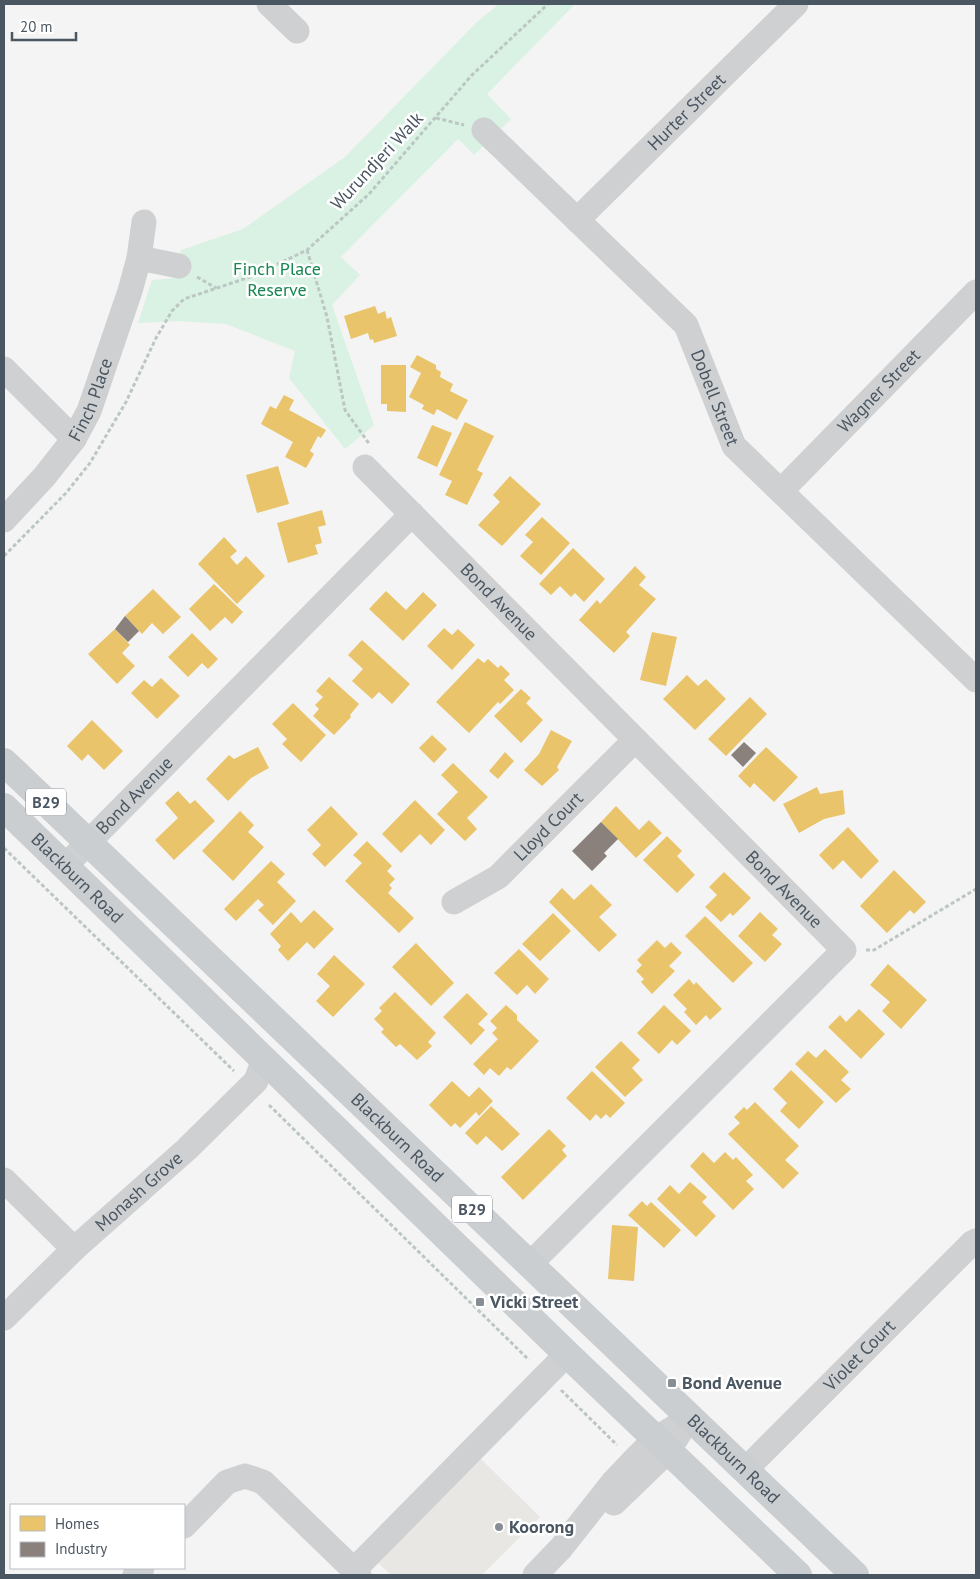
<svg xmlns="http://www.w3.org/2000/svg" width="980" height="1579" font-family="'PT Sans',sans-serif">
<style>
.commercial{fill:#e8e7e3}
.green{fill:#d9f2e3}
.homes{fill:#e9c46a}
.industry{fill:#8a817c}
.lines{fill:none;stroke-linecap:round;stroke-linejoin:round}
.path{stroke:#bcc7c4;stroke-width:3;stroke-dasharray:4 2.5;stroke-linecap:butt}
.minor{stroke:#ced0d2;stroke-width:25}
.major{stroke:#caced1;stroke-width:28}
.poi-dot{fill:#868d94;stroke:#fff;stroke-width:2}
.labels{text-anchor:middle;stroke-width:5;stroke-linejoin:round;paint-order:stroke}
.shield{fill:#fff;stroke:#808990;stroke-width:1}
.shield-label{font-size:16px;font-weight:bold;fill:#4a5661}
.street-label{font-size:18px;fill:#4a5661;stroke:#fff}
.park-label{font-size:18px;fill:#17864f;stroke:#fff}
.poi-label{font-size:18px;font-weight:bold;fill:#4a5661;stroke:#fff;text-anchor:start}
</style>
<rect width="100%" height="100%" fill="#f4f4f4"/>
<path class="commercial" d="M476 1454 540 1517 482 1575H391L373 1558Z"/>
<path class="green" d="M499 4H575L487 94 511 119 474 155 458 139 341 257 360 275 332 305 374 425 345 449 289 378 295 351 226 324 178 321 138 323 152 280 175 278 181 250 243 229 345 157 477 22Z"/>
<path class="homes" d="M375 306 378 314 385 311 387 319 391 317 397 336 374 343 373 339 370 340 368 333 351 339 344 316Z
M417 355 436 365V369L441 372 440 377 453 384 450 391 468 400 457 420 437 409 434 415 422 409 424 405 409 397 421 373 410 367Z
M381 365H406V412L387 411V404H381Z
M284 395 294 400 289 410 326 430 321 438 318 436 310 451 314 454 306 468 285 457 293 442 261 424 270 406 276 409Z
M465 422 494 436 477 470 483 473 467 505 445 495 452 481 439 475Z
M432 425 452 433 437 467 417 458Z
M278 466 289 504 257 513 246 475Z
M510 476 541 504 502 546 478 525 500 502 493 495Z
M322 510 326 525 318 527 322 543 315 545 318 554 288 563 277 523Z
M542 517 570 543 541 575 520 556 533 542 525 535Z
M224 537 237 551 230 557 237 565 246 556 265 576 237 604 198 564Z
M573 548 605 579 584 602 575 593 571 597 560 586 551 595 539 584Z
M635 566 646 577 639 585 656 599 626 632 630 636 614 653 579 620 597 600 600 604Z
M214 584 243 612 232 624 225 617 210 631 189 609Z
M153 589 181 617 163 634 152 623 142 634 125 616Z
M386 591 406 610 423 592 437 605 403 641 369 609Z
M444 628 452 635 458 629 475 645 452 670 427 646Z
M115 629 130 645 122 653 135 666 117 684 88 654Z
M652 632 677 637 666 686 640 680Z
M192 633 218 659 208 669 202 663 188 677 168 657Z
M362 640 410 684 392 704 379 692 372 699 352 681 363 669 348 655Z
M478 658 484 663 488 659 498 668 501 665 510 674 504 680 514 690 500 704 498 702 469 733 436 702Z
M687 675 698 686 706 679 726 699 695 730 663 699Z
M329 677 359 704 350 715 351 717 334 735 313 716 319 709 315 705 323 697 316 691Z
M161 678 180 696 157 719 131 693 144 680 152 687Z
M521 689 531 698 526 703 543 720 521 743 494 716Z
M750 697 767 714 726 756 708 739Z
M293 703 326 735 301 762 282 744 287 739 272 724Z
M92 720 123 751 104 770 88 754 82 761 67 746Z
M551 730 572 741 557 767 559 770 542 786 524 770 539 754Z
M432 735 447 749 434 763 419 748Z
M258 747 269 768 251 778 228 801 206 779 229 755 234 759Z
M766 747 798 777 774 802 754 783 750 788 738 776Z
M505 752 514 761 498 779 489 771Z
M453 763 488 797 467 818 477 829 465 841 437 814 458 792 441 775Z
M817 787 820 794 843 790 845 814 824 819 799 833 783 804Z
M178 791 190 804 195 800 215 821 174 860 155 840 178 818 165 803Z
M415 800 445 830 431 845 420 834 401 853 382 834Z
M331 806 358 834 325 867 312 854 321 845 307 830Z
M616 806 639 830 649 820 662 833 636 858 601 822Z
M240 811 254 825 248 832 264 847 233 881 202 851Z
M848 827 879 861 861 879 843 860 833 870 819 855Z
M667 836 682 851 677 856 695 875 677 893 643 860Z
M367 841 392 866 387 871 395 879 389 885 392 888 388 893 414 918 399 933 345 881 362 863 353 855Z
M271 861 285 874 277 882 296 901 273 925 258 910 264 905 258 899 236 921 224 909Z
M894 870 926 902 914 914 910 910 887 933 860 906Z
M724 872 751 898 733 916 730 913 721 922 705 907 717 895 709 887Z
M591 884 612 905 599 917 617 935 599 952 549 902 562 888 574 900Z
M314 910 334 929 314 949 307 942 288 961 278 950 281 946 270 934 291 912 301 923Z
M760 912 778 929 772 935 782 944 765 962 738 936Z
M553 913 571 931 540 961 522 944Z
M705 916 753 963 733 983 685 936Z
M657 940 665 948 671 942 682 953 669 966 675 971 652 994 641 982 644 979 636 971 642 965 637 960Z
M416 943 454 983 431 1006 392 967Z
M519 949 549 979 535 994 527 985 517 995 494 973Z
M334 955 365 984 333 1017 316 1001 330 986 317 974Z
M888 964 927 1000 901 1029 882 1011 890 1002 870 985Z
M689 979 694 985 696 982 722 1009 710 1020 706 1015 696 1025 684 1012 687 1009 673 995Z
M395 992 436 1033 428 1042 432 1046 417 1060 400 1044 396 1047 381 1032 384 1029 374 1019 382 1011 379 1008Z
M467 993 488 1014 478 1024 485 1030 471 1045 443 1017Z
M506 1005 517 1015V1020L539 1041 511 1070 507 1067 499 1076 490 1068 484 1075 473 1064 498 1039 492 1033 497 1028 490 1021Z
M664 1005 691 1031 677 1045 672 1040 659 1054 637 1033Z
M859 1009 885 1034 861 1059 828 1027 840 1015 846 1022Z
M621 1041 640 1060 632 1068 643 1080 625 1097 595 1067Z
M825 1049 849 1072 841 1080 851 1089 836 1103 795 1064 808 1051 816 1058Z
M791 1070 824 1102 799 1129 780 1111 787 1103 773 1089Z
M592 1071 625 1103 610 1118 606 1114 601 1119 596 1114 590 1121 566 1098Z
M452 1081 469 1097 479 1087 493 1101 479 1116 476 1112 460 1128 455 1123 451 1127 429 1105Z
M755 1102 799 1146 785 1160 799 1173 783 1189 728 1134 740 1123 734 1117 744 1107 747 1110Z
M491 1106 520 1134 502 1151 486 1136 477 1145 465 1133Z
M549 1129 566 1146 562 1150 567 1156 523 1200 501 1177Z
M703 1152 714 1163 725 1152 733 1160 736 1157 753 1175 746 1181 754 1189 733 1210 690 1166Z
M690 1182 707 1197 702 1202 716 1216 696 1237 657 1199 670 1185 679 1194Z
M642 1201 647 1206 651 1202 681 1230 664 1248 628 1215Z
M612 1225 638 1227 634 1281 608 1279Z"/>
<path class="industry" d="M125 616 139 631 128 642 115 629Z
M744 742 756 753 743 767 731 755Z
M601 822 618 839 604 853 607 856 592 871 572 851Z"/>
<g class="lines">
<path class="path" d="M436 118 464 125
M307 250 327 317 345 410 370 445
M197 277 216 288
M4 556 66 493 90 463 126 402 156 338 172 311 184 299 253 276 307 250 369 194 472 75 548 4
M4 848 234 1071
M866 950H874L976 889
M269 1105 529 1360
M561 1390 617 1445"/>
<g class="minor">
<path d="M269 4 297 31"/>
<path id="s1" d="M484 130 686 325 734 446 976 680"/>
<path id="s2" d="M577 220 796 4"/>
<path d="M139 258 179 266"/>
<path d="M4 369 74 439"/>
<path id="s3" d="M365 467 844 950 530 1264"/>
<path id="s4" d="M781 491 976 292"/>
<path id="s5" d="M4 520 44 477 74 439 89 411 130 291 139 258 144 222"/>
<path id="s6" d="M65 866 412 514"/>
<path id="s7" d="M454 902 498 877 635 740"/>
<path d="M4 1180 74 1249"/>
<path id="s8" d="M4 1318 74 1249 187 1149 256 1081 264 1059"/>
<path id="s9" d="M745 1470 972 1243 976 1241"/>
<path d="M614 1503 668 1451 679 1434"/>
<path d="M184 1526 227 1482 245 1476 263 1482 359 1575"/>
<path d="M354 1570 567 1354"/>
<path d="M135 1575 142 1568"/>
<path d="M535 1575 561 1548 614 1481 633 1461 655 1439 690 1418"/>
</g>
<g class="major">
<path id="s10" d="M4 762 855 1575"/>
<path id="s11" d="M4 807 567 1354 798 1575"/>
</g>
</g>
<g class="poi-dot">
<rect x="475" y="1297" width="10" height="10" rx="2.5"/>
<rect x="667" y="1378" width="10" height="10" rx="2.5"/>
<circle cx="499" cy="1527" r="5"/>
</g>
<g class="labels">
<g class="shield">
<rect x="26" y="788.5" width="40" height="27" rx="4"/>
<rect x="452" y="1195.5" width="40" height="27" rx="4"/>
</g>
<g class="shield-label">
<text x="46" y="808">B29</text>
<text x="472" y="1215">B29</text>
</g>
<g class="street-label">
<text dy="6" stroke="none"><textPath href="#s2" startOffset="154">Hurter Street</textPath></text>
<text transform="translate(377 161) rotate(-47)" y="6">Wurundjeri Walk</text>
<text dy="6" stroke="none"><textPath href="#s4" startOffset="140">Wagner Street</textPath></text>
<text dy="6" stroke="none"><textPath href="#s1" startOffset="359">Dobell Street</textPath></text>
<text dy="6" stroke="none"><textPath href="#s5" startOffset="150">Finch Place</textPath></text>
<text dy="6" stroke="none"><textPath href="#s3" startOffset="190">Bond Avenue</textPath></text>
<text dy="6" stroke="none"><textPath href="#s6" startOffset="99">Bond Avenue</textPath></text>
<text dy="6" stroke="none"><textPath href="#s7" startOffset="122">Lloyd Court</textPath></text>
<text dy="6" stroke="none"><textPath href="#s11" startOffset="102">Blackburn Road</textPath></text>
<text dy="6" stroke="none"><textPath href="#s3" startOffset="595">Bond Avenue</textPath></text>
<text dy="6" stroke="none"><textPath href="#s10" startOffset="544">Blackburn Road</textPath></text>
<text dy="6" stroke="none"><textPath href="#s8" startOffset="185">Monash Grove</textPath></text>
<text dy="6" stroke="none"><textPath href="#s9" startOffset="162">Violet Court</textPath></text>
<text dy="6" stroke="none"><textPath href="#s10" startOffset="1009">Blackburn Road</textPath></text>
</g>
<g class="park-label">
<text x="277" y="275">Finch Place<tspan x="277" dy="21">Reserve</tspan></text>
</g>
<g class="poi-label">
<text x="490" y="1308">Vicki Street</text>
<text x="682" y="1389">Bond Avenue</text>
<text x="509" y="1533">Koorong</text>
</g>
</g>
<rect width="980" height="1579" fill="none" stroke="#4a5661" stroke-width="10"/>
<rect x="10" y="1504" width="175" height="65" fill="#ffffff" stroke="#b7bbc0"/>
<rect x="20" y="1516" width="25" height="15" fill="#e9c46a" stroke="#b7bbc0"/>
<text x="55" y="1529" font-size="15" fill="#4a5661">Homes</text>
<rect x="20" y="1542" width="25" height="15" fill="#8a817c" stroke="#b7bbc0"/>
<text x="55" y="1554" font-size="15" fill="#4a5661">Industry</text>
<path d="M12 32v8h64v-8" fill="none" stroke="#4a5661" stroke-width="2.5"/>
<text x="20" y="32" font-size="15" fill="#4a5661" stroke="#ffffff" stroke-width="4" paint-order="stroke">20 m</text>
</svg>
